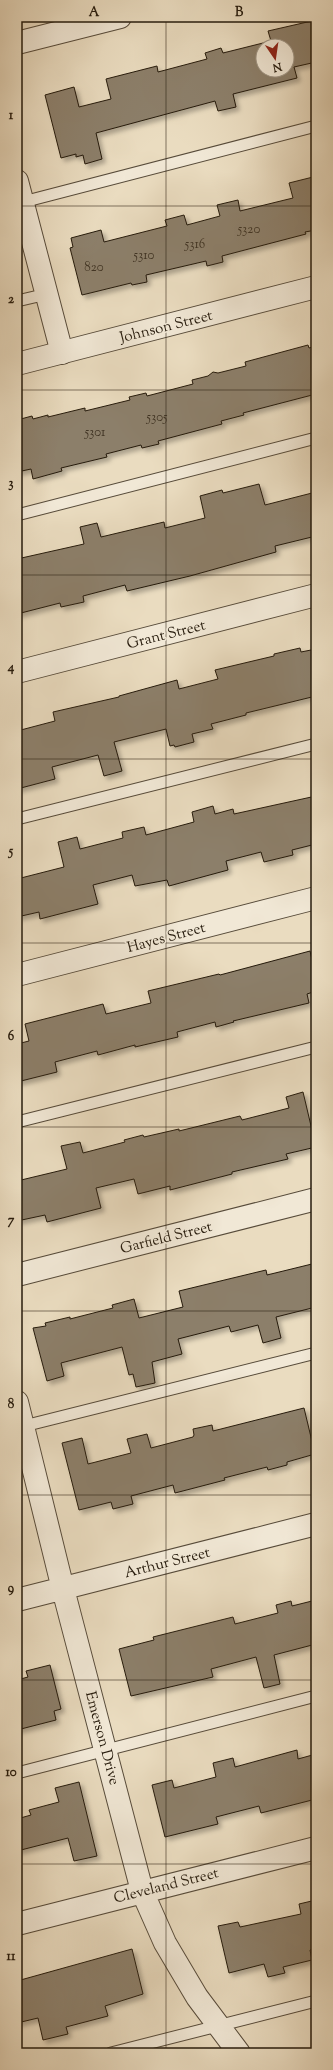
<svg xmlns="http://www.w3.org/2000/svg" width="333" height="2070" font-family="'Sorts Mill Goudy',serif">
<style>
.building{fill:#8c7f6a;stroke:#261b0d;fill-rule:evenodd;filter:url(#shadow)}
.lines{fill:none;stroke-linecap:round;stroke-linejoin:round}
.service-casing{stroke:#574b3a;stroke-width:13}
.minor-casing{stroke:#574b3a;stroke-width:24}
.tertiary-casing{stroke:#574b3a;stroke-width:24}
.service{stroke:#f1e8d6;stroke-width:11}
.minor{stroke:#f1e8d6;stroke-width:22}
.tertiary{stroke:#f1e8d6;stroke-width:22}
.grid{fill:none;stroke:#261b0d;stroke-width:1;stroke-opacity:0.55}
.labels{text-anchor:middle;stroke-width:3;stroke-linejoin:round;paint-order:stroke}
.number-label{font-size:13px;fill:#403424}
.street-label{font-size:15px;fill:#261b0d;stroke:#f1e8d6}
.neatline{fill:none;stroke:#261b0d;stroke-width:1.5}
.grid-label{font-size:13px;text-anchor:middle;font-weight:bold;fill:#261b0d}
</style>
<defs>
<filter id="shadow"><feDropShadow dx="3.5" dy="3.5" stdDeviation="2" flood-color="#0004"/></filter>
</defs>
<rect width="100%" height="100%" fill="#eadcc0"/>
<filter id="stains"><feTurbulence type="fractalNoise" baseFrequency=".005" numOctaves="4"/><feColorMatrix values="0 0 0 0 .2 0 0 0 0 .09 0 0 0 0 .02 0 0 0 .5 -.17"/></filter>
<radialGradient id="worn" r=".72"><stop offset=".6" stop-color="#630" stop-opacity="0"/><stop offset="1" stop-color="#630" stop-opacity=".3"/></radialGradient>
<path class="building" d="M316 20V62L294 67 297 78 233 94 236 107 218 111 215 101 96 133 102 159 85 164 83 155 76 157V154L61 158 45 95 74 87 79 107 111 99 106 79 157 66 158 72 207 59 205 53 221 48 223 53 271 41 268 31ZM263 46H287V70H263Z
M313 177 316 187V230L305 232 306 234 222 256 223 262 207 266 206 261 146 275 147 282 132 285 131 283 82 295 70 248 73 247 71 238 101 230 104 242 167 226 165 220 184 215 187 225 220 216 217 205 238 200 240 211 293 198 289 183Z
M308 345 309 348 316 346V394L243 413 244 415 221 421 222 424 158 441 159 444 142 448 141 445 106 454 107 457 61 468 62 471 33 479 31 469 17 472V420L32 416 33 419 48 415V417L85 408V411L130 400 129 397 146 393 147 396 193 384 192 380 208 376 213 372 218 373 246 366 245 362Z
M259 484 265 505 316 492V536L275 546 276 552 190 576 127 591 125 585 83 596 84 602 61 607 60 603 17 614V559L84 544 80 527 97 523 101 537 164 522 165 528 205 518 200 496 222 490 223 493Z
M300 648 301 652 316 649V696L246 713V715L211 724 213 729 192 734 194 742 175 747 174 745 170 746 166 729 114 742 122 771 104 776 98 755 52 767 55 779 17 789V731L55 721 53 712 119 697V696L177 680 179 689 218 679 215 670 274 656V654Z
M316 796V844L292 850 293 855 264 862 261 852 226 861 228 870 169 886 167 880 135 886 132 875 93 885 98 904 40 919 39 912 17 917V879L64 867 58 842 77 837 80 849 123 838 122 832 144 827 146 835 194 822 192 812 213 806 215 814 233 809 234 814Z
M310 951 316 977V991L307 994 309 1003 233 1021 234 1022 216 1027 215 1022 177 1032 178 1037 135 1047V1045L98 1055 97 1051 55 1062 57 1072 17 1082V1044L29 1041 25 1024 103 1004 106 1014 151 1003 148 991 219 974 220 975Z
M303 1092 316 1147 286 1154 288 1159 232 1172V1174L170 1190V1186L138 1194 134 1179 96 1188 101 1208 47 1222 45 1215 17 1221V1181L67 1169 61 1146 80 1142 83 1153 125 1142 124 1140 143 1135 144 1137 179 1129V1131L240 1116 242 1120 289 1108 286 1097Z
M316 1263V1307L276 1317 281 1338 263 1343 258 1325 231 1332 229 1326 178 1339 182 1354 152 1362 155 1383 136 1387 133 1374 129 1375 122 1347 61 1363 64 1376 47 1381 33 1328 46 1326 45 1323 70 1317V1319L113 1308 112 1305 134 1299 139 1318 183 1307 179 1291 266 1270 267 1275Z
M304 1408 315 1454 287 1462V1465L268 1470 267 1467 224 1478 225 1480 175 1493 173 1485 131 1496 133 1504 113 1509 111 1502 79 1510 62 1443 82 1438 88 1464 131 1453 127 1439 147 1434 151 1448 193 1437 194 1435 193 1429 212 1425 213 1431Z
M316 1600V1644L274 1655 280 1684 264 1688 256 1657 211 1669 213 1677 131 1696 119 1649 154 1640 153 1637 233 1617 235 1624 278 1613 276 1605 291 1601 292 1606Z
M50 1665 61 1709 54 1711 56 1720 17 1730V1680L28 1677 26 1671Z
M297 1750 298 1759 316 1754V1799L261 1813 259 1806 216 1817 218 1824 165 1837 152 1785 172 1780 174 1788 216 1777 213 1763 233 1758 235 1767Z
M79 1782 97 1856 74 1861 68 1838 17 1851V1819L31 1815 29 1810 59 1802 55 1788Z
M316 1900V1949L310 1950 312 1960 283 1967 285 1973 268 1977 264 1964 229 1973 218 1926 238 1922 240 1927 301 1914 299 1904Z
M132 1949 143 1994 105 2006 108 2016 66 2027 68 2034 43 2040 38 2018 17 2023V1981Z"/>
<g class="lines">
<defs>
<path id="service" d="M23 202 316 126
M17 301 47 294
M17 515 316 438
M17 819 316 744
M17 1122 316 1047
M20 1427 316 1353
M17 1773 316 1696
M111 2053 316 2001"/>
<path id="minor" d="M17 43 120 17
M17 181 62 353
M17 672 316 595
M17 975 316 898
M17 1275 316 1199
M17 1402 63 1589 142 1891 165 1943 197 1997 239 2053
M17 1600 316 1524
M17 1924 316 1848"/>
<path id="tertiary" d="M17 364 316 287"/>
</defs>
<use href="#service" class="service-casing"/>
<use href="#minor" class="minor-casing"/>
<use href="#tertiary" class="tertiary-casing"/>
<use href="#service" class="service"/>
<use href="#minor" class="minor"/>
<use href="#tertiary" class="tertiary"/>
</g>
<path class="grid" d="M166 17V2053M17 206H316M17 390H316M17 575H316M17 759H316M17 943H316M17 1127H316M17 1311H316M17 1495H316M17 1680H316M17 1864H316"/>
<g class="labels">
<g class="number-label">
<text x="249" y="233">5320</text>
<text x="195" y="248">5316</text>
<text x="144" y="259">5310</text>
<text x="94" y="271">820</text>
<text x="157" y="421">5305</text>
<text x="95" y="436">5301</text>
</g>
<g class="street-label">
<text transform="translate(166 326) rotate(-14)" y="5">Johnson Street</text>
<text transform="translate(166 634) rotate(-14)" y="5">Grant Street</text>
<text transform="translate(166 937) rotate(-15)" y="5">Hayes Street</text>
<text transform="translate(166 1237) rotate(-14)" y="5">Garfield Street</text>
<text transform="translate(167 1562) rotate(-14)" y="5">Arthur Street</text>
<text transform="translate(103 1738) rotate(75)" y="5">Emerson Drive</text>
<text transform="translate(166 1885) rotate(-14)" y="5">Cleveland Street</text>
</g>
</g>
<rect width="333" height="2070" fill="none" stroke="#eadcc0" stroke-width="44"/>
<g transform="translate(275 58) rotate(167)"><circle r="19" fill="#f1e8d6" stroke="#a09686"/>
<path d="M0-3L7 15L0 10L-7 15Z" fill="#8f2418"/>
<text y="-6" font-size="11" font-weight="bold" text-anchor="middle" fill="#261b0d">N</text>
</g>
<rect x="22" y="22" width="289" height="2026" class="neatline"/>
<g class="grid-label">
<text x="94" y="16">A</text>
<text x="239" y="16">B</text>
<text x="11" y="119">1</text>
<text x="11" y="303">2</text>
<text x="11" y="487">3</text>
<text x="11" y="671">4</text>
<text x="11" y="855">5</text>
<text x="11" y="1040">6</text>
<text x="11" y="1224">7</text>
<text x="11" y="1408">8</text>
<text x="11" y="1592">9</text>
<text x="11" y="1776">10</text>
<text x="11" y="1960">11</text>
</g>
<rect width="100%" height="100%" filter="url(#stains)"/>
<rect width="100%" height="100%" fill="url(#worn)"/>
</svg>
